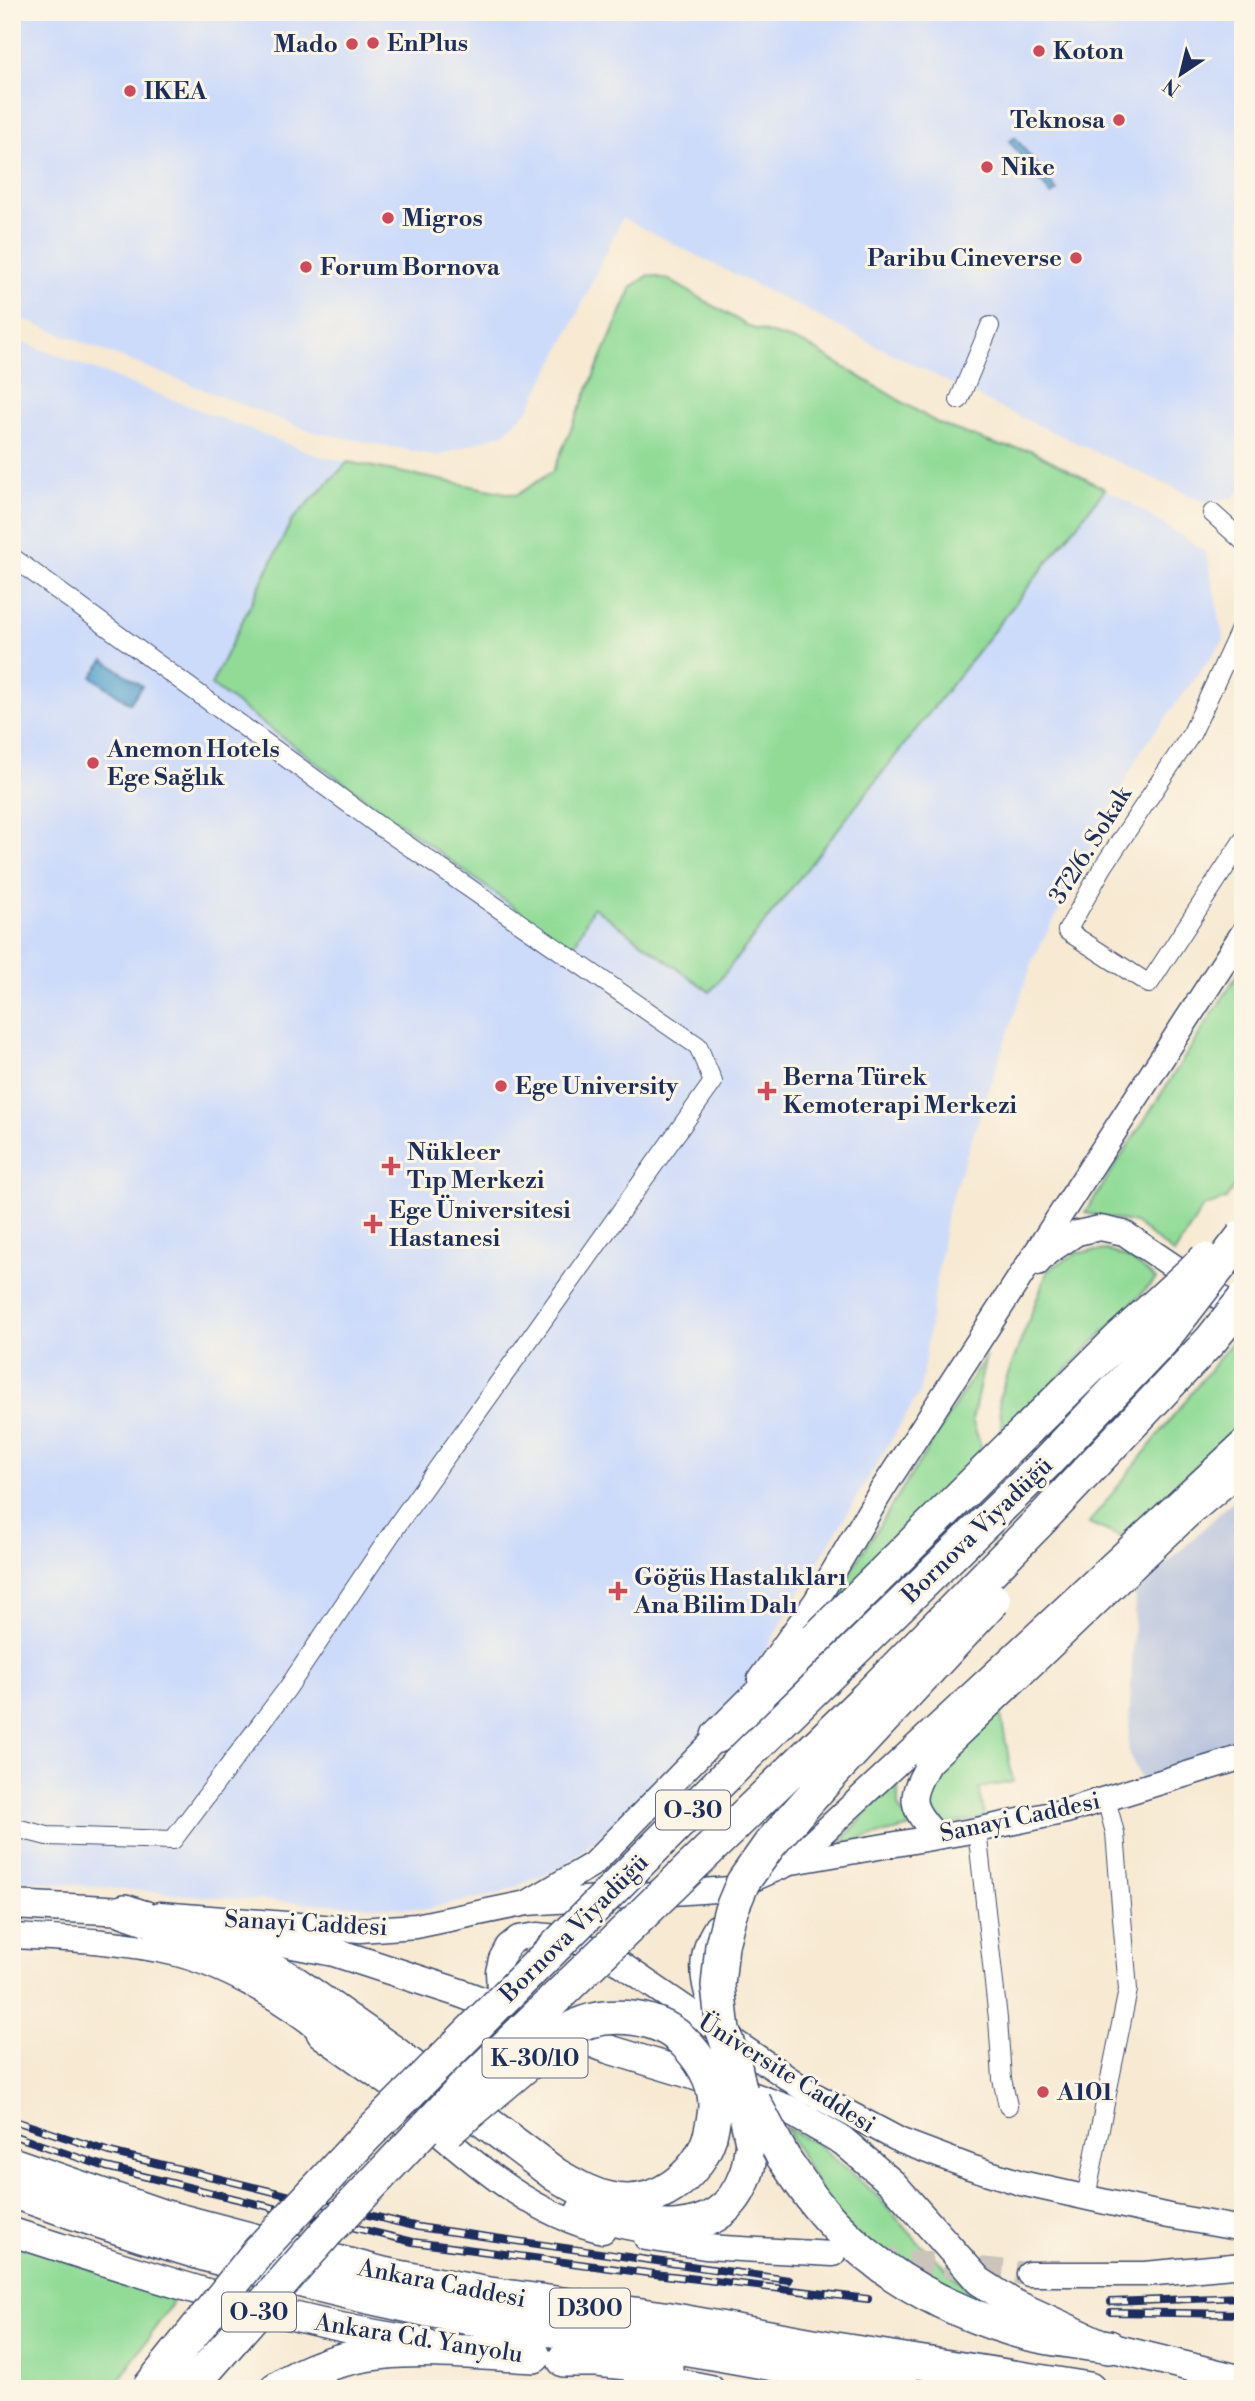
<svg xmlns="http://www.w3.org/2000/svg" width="1255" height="2401" font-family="'Libre Bodoni',serif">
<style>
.built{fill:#cddbfa}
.industrial{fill:#b9c5de}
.green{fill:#91db97;stroke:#56857a;stroke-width:2}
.water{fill:#58a3d0;stroke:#3a6997;stroke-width:2}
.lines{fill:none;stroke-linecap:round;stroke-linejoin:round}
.secondary-tunnel{stroke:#cbc4bb;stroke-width:24;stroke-dasharray:24 12;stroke-linecap:butt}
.street-casing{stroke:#3c4b6f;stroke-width:20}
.secondary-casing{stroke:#3c4b6f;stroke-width:27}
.primary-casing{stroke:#3c4b6f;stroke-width:31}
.highway-casing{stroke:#3c4b6f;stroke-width:36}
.street{stroke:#fff;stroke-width:18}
.secondary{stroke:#fff;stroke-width:24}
.primary{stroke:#fff;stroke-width:28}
.highway{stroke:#fff;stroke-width:33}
.rail-casing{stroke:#1b2f5e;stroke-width:8}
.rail{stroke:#fcf5e5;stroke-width:5;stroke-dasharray:16;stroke-linecap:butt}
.highway-bridge-casing{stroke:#3c4b6f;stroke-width:36;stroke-linecap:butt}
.highway-bridge{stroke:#fff;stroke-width:33}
.poi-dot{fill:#d1495b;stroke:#fcf5e5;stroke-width:2.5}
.labels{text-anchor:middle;stroke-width:6;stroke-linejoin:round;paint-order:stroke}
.shield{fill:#fcf5e5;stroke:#5e6a86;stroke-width:2}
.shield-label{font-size:23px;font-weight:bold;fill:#1b2f5e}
.poi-label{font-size:24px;font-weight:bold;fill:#1b2f5e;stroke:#fcf5e5;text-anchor:start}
.street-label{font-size:24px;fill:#1b2f5e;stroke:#fcf5e5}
</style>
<rect width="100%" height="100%" fill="#fcf5e5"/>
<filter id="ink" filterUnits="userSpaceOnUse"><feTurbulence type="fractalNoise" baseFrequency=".0143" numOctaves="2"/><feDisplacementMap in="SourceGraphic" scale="14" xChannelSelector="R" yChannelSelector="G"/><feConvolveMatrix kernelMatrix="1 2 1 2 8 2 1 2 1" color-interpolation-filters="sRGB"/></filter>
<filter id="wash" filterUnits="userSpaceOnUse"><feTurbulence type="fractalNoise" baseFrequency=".00686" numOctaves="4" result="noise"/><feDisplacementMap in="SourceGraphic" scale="28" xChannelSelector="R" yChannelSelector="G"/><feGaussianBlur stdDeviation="1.57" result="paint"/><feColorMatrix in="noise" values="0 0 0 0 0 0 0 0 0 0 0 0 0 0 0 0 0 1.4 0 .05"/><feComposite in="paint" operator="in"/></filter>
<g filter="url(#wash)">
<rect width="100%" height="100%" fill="#f7e9d2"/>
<path class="built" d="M12 12H1243V491L1232 498 1202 501 990 403 622 218 570 330 530 408 504 433 438 456 310 431 12 315Z
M649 275 669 280 752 328 805 344 939 424 1000 446 1031 450 1124 499 1206 552 1224 640 1142 749 1033 960 947 1212 920 1392 745 1684 676 1766 567 1865 498 1894 425 1909 222 1898 12 1879V338L319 456 517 495 553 471 632 287Z"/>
<path class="industrial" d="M1243 1491V1752L1142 1781 1128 1752 1135 1594Z"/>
<path class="green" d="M649 275 669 280 752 328 805 344 939 424 1000 446 1031 450 1105 489 710 992 593 907 572 950 211 685 292 520 348 462 517 495 553 471 632 287Z
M1243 966V1173L1226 1199 1203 1207 1174 1254 1135 1223 1085 1213Z
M1106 1250 1132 1260 1156 1279 1003 1434 999 1398 1048 1270 1077 1253Z
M1239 1333 1243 1336V1423L1121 1537 1089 1523Z
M986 1356 972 1420 985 1458 816 1626Z
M1000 1710 1013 1782 979 1788 985 1818 947 1825C932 1815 924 1803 930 1785Z
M894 1783 898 1787V1806L911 1827 839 1844Z
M785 2127 816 2143 873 2192 921 2245 970 2291 1009 2313 968 2309 837 2221Z
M12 2241 175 2299 113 2389H12Z"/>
<path class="water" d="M1015 137 1057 191 1051 195 1009 141Z
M104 660 142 686 130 703 92 677Z"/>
</g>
<g filter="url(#ink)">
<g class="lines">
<path class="secondary-tunnel" d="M872 2258 1029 2274"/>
<defs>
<path id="street" d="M959 400 990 326
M1212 513 1243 541
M12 557 375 823 698 1046 713 1082 400 1521 287 1689 173 1840 47 1836 12 1827
M1243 623 1192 733 1103 867 1067 931 1149 984 1243 840
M977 1830 998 2019 1002 2079 1008 2106
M1086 2197 1128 1990 1115 1833 1106 1799"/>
<path id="secondary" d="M1038 1263 1047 1253 1077 1233 1100 1228 1124 1233 1243 1313
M760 1679 816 1601 882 1490 1243 933
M937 1836C909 1806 908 1799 929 1763L1189 1515 1243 1470
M791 1862 1243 1442
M527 1903 593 1864 718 1736 728 1722
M160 1914 360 1930 416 1926 527 1903 730 1889 792 1862 977 1830 1066 1811 1243 1757
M12 1936C66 1939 124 1941 177 1954 231 1968 292 2005 334 2042
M710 2002C700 1976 701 1950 716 1927
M514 2009 499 1989 498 1972 501 1959 508 1946 518 1938 537 1935 558 1937 581 1943 622 1965 807 2091 901 2141 970 2167 1021 2183 1169 2216 1243 2229
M430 2125C482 2170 535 2215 603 2231
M646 2238 705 2247 833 2254
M1029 2274H1145L1243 2265"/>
<path id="primary" d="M12 1905 125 1911 145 1915
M209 1928 334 1952 460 1993 608 2049 690 2074 787 2109 843 2141 893 2184 979 2281 1013 2303 1109 2347 1243 2380
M12 2232C148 2275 283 2322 424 2342
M637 2375 710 2389"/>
<path id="highway" d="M718 1736 816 1639
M125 1911 241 1951 292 1981 390 2050 556 2175C574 2185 590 2195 610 2199 655 2209 697 2177 710 2136
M323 2032 432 2109
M783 2157C794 2173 805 2190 817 2205 868 2267 938 2307 1014 2330 1044 2339 1078 2342 1109 2347
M12 2164 162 2216 383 2274 483 2293 664 2318 835 2349 1089 2389
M12 2191C166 2247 325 2292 486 2321 540 2330 595 2334 649 2343 734 2355 819 2373 904 2389
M583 2211C641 2228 720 2248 746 2174 750 2164 750 2152 752 2142
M564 2360H597L666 2367
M276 2389C358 2336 443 2352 534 2356"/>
</defs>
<use href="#street" class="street-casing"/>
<use href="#secondary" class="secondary-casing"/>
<use href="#primary" class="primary-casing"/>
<use href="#highway" class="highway-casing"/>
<use href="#street" class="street"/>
<use href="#secondary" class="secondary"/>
<use href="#primary" class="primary"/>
<use href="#highway" class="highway"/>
<defs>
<path id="rail" d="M12 2120 110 2152 418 2227 789 2280
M12 2135 106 2167 413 2242 655 2274 868 2299
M1111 2302 1243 2297
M1111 2312 1243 2314"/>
</defs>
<use href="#rail" class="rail-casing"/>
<use href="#rail" class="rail"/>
<defs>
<path id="highway-bridge" d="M816 1639 1119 1339 1205 1260
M754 2102 783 2157
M449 2130C476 2107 503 2085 530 2062 542 2052 554 2039 567 2031 600 2010 654 2013 682 2040 699 2056 715 2080 715 2105 715 2115 712 2126 710 2136
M752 2142 734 2062 723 2031 718 1986 722 1945 730 1913 743 1882 770 1844 829 1777 994 1600
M148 2389 258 2252 366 2136 748 1754 1045 1464 1161 1342 1243 1236
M189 2389 326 2233 468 2083 866 1698 1038 1523 1211 1340 1243 1300"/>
</defs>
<use href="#highway-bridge" class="highway-bridge-casing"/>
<use href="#highway-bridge" class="highway-bridge"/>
</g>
</g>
<g class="poi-dot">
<circle cx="373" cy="43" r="7"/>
<circle cx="352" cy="44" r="7"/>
<circle cx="1039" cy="51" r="7"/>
<circle cx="130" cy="91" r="7"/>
<circle cx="1119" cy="120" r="7"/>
<circle cx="987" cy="167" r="7"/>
<circle cx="388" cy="218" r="7"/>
<circle cx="1076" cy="258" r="7"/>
<circle cx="306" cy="267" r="7"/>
<circle cx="93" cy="763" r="7"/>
<circle cx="501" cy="1086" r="7"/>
<path d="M763.5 1080.5h7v7h7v7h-7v7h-7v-7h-7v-7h7z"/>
<path d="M387.5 1155.5h7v7h7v7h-7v7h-7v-7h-7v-7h7z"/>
<path d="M369.5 1213.5h7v7h7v7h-7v7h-7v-7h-7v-7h7z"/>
<path d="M614.5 1580.5h7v7h7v7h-7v7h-7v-7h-7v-7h7z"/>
<circle cx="1043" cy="2092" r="7"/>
</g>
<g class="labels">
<g class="shield">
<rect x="656" y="1790.5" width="74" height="39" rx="5"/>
<rect x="482.5" y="2038.5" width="105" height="39" rx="5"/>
<rect x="550" y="2288.5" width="80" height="39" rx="5"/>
<rect x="222" y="2292.5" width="74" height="39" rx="5"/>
</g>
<g class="shield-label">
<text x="693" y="1818">O-30</text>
<text x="535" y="2066">K-30/10</text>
<text x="590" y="2316">D300</text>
<text x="259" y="2320">O-30</text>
</g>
<g class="poi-label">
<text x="387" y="51">EnPlus</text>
<text x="338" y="52" text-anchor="end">Mado</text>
<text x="1053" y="59">Koton</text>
<text x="144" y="99">IKEA</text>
<text x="1105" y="128" text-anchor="end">Teknosa</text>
<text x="1001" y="175">Nike</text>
<text x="402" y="226">Migros</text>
<text x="1062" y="266" text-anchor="end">Paribu Cineverse</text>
<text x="320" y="275">Forum Bornova</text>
<text x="107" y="757">Anemon Hotels<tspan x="107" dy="28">Ege Sağlık</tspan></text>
<text x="783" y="1085">Berna Türek<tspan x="783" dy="28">Kemoterapi Merkezi</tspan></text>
<text x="515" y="1094">Ege University</text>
<text x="407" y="1160">Nükleer<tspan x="407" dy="28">Tıp Merkezi</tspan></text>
<text x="389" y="1218">Ege Üniversitesi<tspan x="389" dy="28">Hastanesi</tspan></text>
<text x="634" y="1585">Göğüs Hastalıkları<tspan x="634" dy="28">Ana Bilim Dalı</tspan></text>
<text x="1057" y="2100">A101</text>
</g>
<g class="street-label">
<text transform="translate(1090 845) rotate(-58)" y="8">372/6. Sokak</text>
<text transform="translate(977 1530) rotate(-44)" y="8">Bornova Viyadüğü</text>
<text transform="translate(1020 1817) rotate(-12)" y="8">Sanayi Caddesi</text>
<text transform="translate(306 1923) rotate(3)" y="8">Sanayi Caddesi</text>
<text transform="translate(574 1928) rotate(-45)" y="8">Bornova Viyadüğü</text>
<text transform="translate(787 2073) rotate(32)" y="8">Üniversite Caddesi</text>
<text transform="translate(442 2283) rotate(11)" y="8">Ankara Caddesi</text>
<text transform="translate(419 2338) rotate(9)" y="8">Ankara Cd. Yanyolu</text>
</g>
</g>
<rect width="1255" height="2401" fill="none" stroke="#fcf5e5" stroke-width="42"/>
<g transform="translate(1181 74) rotate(215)" stroke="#fcf5e5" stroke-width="5" paint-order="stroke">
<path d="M0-5L12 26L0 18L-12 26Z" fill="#1b2f5e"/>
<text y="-10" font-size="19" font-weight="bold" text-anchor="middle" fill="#1b2f5e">N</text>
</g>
</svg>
